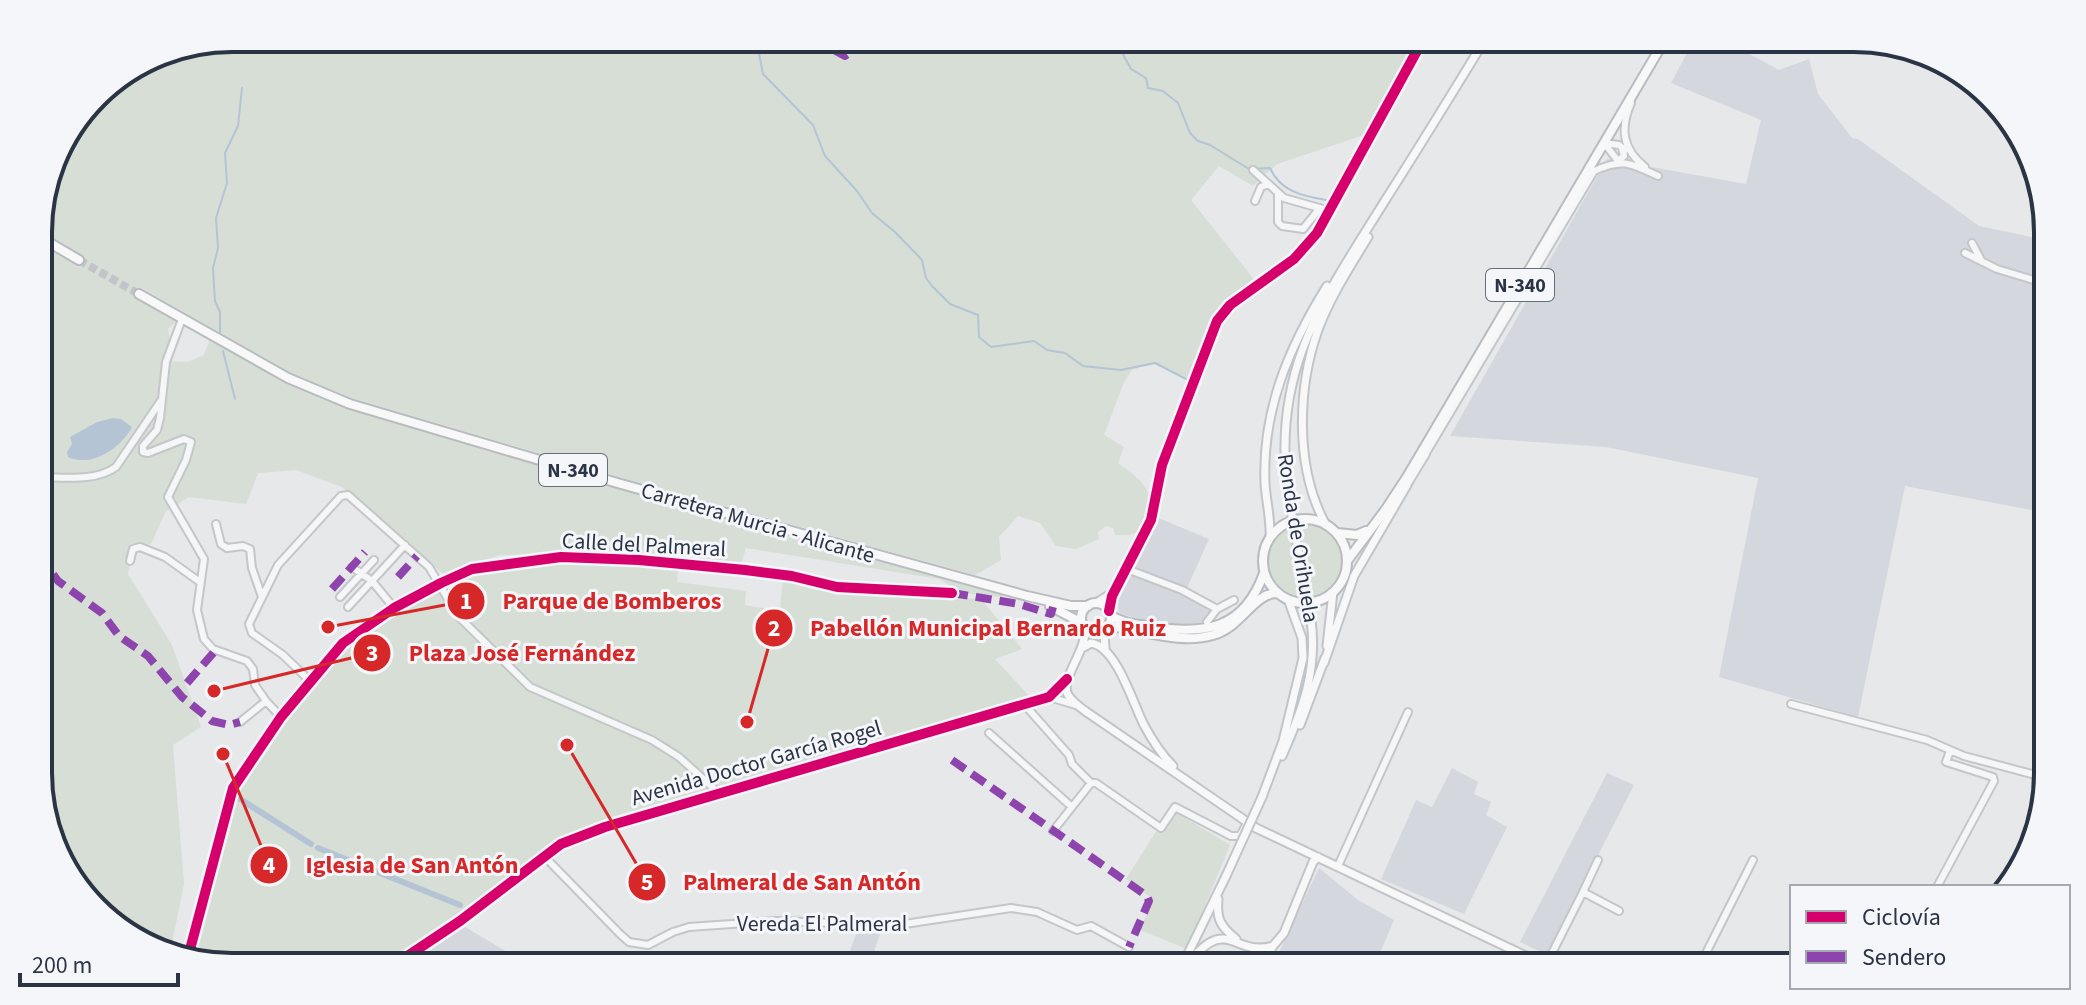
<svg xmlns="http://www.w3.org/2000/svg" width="2086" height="1005" font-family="'Source Sans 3',sans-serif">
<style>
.built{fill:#d4d7dd}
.green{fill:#d6ded6}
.water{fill:#b4c4d5}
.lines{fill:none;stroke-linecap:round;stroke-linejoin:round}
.stream{stroke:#b4c4d5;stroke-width:2}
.canal{stroke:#b4c4d5;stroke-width:6}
.highway-tunnel{stroke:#c1c4c9;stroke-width:8;stroke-dasharray:8 4;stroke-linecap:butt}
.minor-casing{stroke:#c4c6c8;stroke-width:10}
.major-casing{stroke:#c2c5c8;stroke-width:11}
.highway-casing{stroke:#b8bbbf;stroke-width:12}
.minor{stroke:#f5f6f7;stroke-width:6}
.major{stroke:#f8f8f8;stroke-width:7}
.highway{stroke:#f8f8f8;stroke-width:8}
.major-bridge-casing{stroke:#c2c5c8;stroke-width:11;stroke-linecap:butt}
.major-bridge{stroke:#f8f8f8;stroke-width:7}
.quiet{stroke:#8e44ad;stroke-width:8;stroke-dasharray:16 8;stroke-linecap:butt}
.cycleway-casing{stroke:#f4f6f9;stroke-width:15}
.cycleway{stroke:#d6006c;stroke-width:10}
.labels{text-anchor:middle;stroke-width:6;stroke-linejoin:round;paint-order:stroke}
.shield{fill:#f4f6f9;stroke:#676e7b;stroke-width:2}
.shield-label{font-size:20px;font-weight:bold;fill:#2b3445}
.street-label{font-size:22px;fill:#2b3445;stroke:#f4f6f9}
.rim{fill:none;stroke:#2b3445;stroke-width:4}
.leader{fill:none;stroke:#d62828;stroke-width:3}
.callout-dot{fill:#d62828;stroke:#f4f6f9;stroke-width:3}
.mark-label{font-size:24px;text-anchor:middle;font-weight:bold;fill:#fff}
.callout-label{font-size:24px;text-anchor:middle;font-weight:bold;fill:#d62828;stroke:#f4f6f9;stroke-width:6;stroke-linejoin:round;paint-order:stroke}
</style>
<rect width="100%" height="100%" fill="#e6e8ea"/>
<path class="built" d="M1695 38H1720L1779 70 1809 59 1818 94 1852 138 1858 139 1979 226 2046 240 2047 513 1905 486 1858 717 1719 677 1758 478 1606 447 1450 436 1607 159 1746 184 1761 120 1671 83Z
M1156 517 1209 539 1187 588 1214 608 1201 625 1163 624 1120 614 1117 604 1118 591Z
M1452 768 1478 782 1474 794 1491 802 1486 815 1507 827 1464 914 1381 879 1416 800 1432 807Z
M1607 773 1634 785 1547 955 1520 942Z
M1319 868 1358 900 1394 920 1374 967 1354 963 1352 967H1272Z
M465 927 532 967H405Z
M858 929 881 931 869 967H844Z"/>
<path class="green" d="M232 38H1418L1364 135 1277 164 1253 186 1219 166 1191 200 1256 282 1224 301 1200 349 1189 379 1155 363 1132 370 1124 382 1104 435 1124 447 1118 463C1148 485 1158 493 1141 530L1130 535H1115L1113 528 1106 526 1098 532 1099 539 1076 549 1056 546 1040 523 1018 516 999 537 1001 560 975 575 623 478 352 398 291 373 142 288 136 299 176 321 168 329 170 339 165 361 188 362 204 355 210 339 286 382 363 411 1004 594 1003 597 961 593 939 579 746 548 740 567 598 552 500 555 443 574 342 487 296 470 258 473 246 504 189 497 166 511 151 544 134 546 128 574 172 645 201 727 173 745 184 884 170 953 147 947 78 891 40 799 39 244 76 265 82 255 38 229V219L58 146 104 87 158 53Z
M1298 525C1345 520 1359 579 1315 597H1312Z
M1290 527 1303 598C1264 593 1256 546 1290 527Z
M562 560 646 562 678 567 677 582 746 591 745 605 780 611 783 578 834 589 981 599 1022 649 995 659 1029 696 606 825 557 843 468 912 389 967H232L191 957 234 789 295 702 346 645 407 603 471 571Z
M1175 812 1230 845 1187 949 1140 930 1153 899 1126 879 1157 830 1161 832Z"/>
<path class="water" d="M113 418 121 419 132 427C121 448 92 468 68 457L67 452 72 444 70 437 97 422Z"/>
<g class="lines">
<path class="stream" d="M756 38 763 74 813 125 825 156 857 191 872 213 895 232 922 260 926 278 932 286 950 304 978 315 979 337 991 347 1034 341 1047 350 1065 353 1083 366 1121 370 1155 363 1188 380
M1070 38 1120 49 1131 69 1146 78 1148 88 1163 91 1178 103 1190 133 1198 141 1210 145 1249 169 1270 168C1280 191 1302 196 1326 200
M220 332V312L215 301 214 286 213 268 218 248 216 218 227 183 225 153 238 126 242 88
M223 351 235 399"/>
<path class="canal" d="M240 799 311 844
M318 848 460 905"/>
<path class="highway-tunnel" d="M79 260 139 294"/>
<defs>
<path id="minor" d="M1806 38 1809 47
M1631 103C1620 128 1622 149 1645 167
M1604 143 1618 161 1624 156 1622 148
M1604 143 1619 145 1625 150
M1253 170 1284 198 1330 211
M1278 193V222L1282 226 1303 229 1320 208
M1255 201 1261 187 1268 184
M1972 243 1981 260
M1965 253 1997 269 2047 284
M182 319 166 362 160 418 157 430 143 446V452L148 453 184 439 191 442 186 460 168 497 204 559 197 610 204 639 213 649 247 661 253 669 255 685 266 701 281 717
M1421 456 1426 453 1594 171C1622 158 1630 163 1658 176
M39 477C64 477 95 482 116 467L160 402
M1409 482 1426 454
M216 524 221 544 227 548 243 546 250 549 252 568 262 597
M130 561 133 549 140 547 165 557 200 582
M352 567 372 581 394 608
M1127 569 1182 590 1217 609
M340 597 374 560
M1095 603 1113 592
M348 607 405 545
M1109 611 1112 596 1151 520 1162 465 1217 321 1230 305 1294 259 1317 233 1424 38
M1207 622 1217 609 1234 600
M310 681 283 655 252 633 249 624 278 565 341 496 348 495 429 567 458 616 530 687 652 740 679 757 720 794
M1049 697 1076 705
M1024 704 1069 755 1072 764 1091 783H1096L1161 828 1175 807 1231 836H1240L1247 823
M1791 704 1927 740 1964 756 2047 778
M240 722 266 701
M989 733 1072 807
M1053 831 1091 783
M544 856 620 934 629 942 648 945 673 932 689 927 776 921 898 925 1011 908 1037 912 1077 930 1091 926 1129 947
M1338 866 1408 712
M1937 887 1994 781 1993 777 1946 762 1950 751
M1583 892 1598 860
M188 957 233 788 281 717 343 643 394 608 441 583 472 569 561 557 639 560 745 570 792 576 837 587 952 593
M1546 965 1583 892 1619 911
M391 967 460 921 561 844 605 827 1049 697 1067 680
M1265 967 1273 946
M1699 967 1753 860"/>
<path id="major" d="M1288 493C1271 369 1324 299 1386 199 1420 146 1453 92 1486 38
M1326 525C1295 469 1297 389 1318 330 1330 297 1350 267 1368 237
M1270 538C1271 519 1266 501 1265 483 1262 410 1289 347 1327 286
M1296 539 1305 585
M1085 628C1087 651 1059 680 1068 695 1072 702 1081 708 1088 713L1256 828 1549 967
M1104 630 1105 649
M1327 646 1333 592
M1084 647 1091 643C1117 647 1133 704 1144 725 1152 740 1162 755 1173 766
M1324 663 1354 576 1407 485V477
M1300 725 1325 658
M1282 756C1302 711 1318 670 1311 620
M1262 797 1283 741 1303 658 1302 638 1288 599
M1218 899C1216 919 1221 927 1236 939
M1183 964 1226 876
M1185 967C1229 911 1231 958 1273 946L1284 933 1313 862 1318 857"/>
<path id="highway" d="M38 236 79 260
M139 294 288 378 350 404 621 484 1027 596 1071 606H1088
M1263 561a42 42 0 1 1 84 0a42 42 0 1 1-84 0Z
M1337 533 1357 535 1366 531
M1347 561 1386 509 1407 477 1666 38
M1081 618a15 15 0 1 1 30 0a15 15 0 1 1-30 0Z
M1050 606 1082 623
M1110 615C1123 624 1138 624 1153 627 1206 635 1244 629 1264 573
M1108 626C1142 629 1179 645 1213 635 1242 627 1254 592 1278 593"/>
</defs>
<use href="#minor" class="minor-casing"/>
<use href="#major" class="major-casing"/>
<use href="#highway" class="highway-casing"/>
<use href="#minor" class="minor"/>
<use href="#major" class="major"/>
<use href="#highway" class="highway"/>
<defs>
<path id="major-bridge" d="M1288 493 1296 539
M1305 585 1311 620
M1226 876 1262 797"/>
</defs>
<use href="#major-bridge" class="major-bridge-casing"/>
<use href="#major-bridge" class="major-bridge"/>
<path class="quiet" d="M812 38 845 56 870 38
M39 555 58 581 102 613 119 636 148 656 182 697 212 721 229 725 240 722
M398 577 417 556
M332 589 365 552
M952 593 1019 604 1051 614 1053 607
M187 683 216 650
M952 760 1147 896 1149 901 1129 947"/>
<defs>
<path id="cycleway" d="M1109 611 1112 596 1151 520 1162 465 1217 321 1230 305 1294 259 1317 233 1424 38
M188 957 233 788 281 717 343 643 394 608 441 583 472 569 561 557 639 560 745 570 792 576 837 587 952 593
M391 967 460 921 561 844 605 827 1049 697 1067 679"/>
</defs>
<use href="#cycleway" class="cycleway-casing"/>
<use href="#cycleway" class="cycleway"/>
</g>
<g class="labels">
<g class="shield">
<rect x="1486" y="269" width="68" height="32" rx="6"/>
<rect x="539" y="454" width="68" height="32" rx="6"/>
</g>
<g class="shield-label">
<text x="1520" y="292">N-340</text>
<text x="573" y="477">N-340</text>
</g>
<g class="street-label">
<text transform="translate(758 522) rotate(16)" y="8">Carretera Murcia - Alicante</text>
<text transform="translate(1299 538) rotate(81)" y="8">Ronda de Orihuela</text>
<text transform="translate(644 544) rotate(3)" y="8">Calle del Palmeral</text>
<text transform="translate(756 762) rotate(-16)" y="8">Avenida Doctor García Rogel</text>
<text x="822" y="931">Vereda El Palmeral</text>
</g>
</g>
<path d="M0 0H2086V1005H0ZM232 52H1854A180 180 0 0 1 2034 232V773A180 180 0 0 1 1854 953H232A180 180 0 0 1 52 773V232A180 180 0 0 1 232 52Z" fill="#f4f6f9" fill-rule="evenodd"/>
<path class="rim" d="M232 52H1854A180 180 0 0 1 2034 232V773A180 180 0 0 1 1854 953H232A180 180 0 0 1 52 773V232A180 180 0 0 1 232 52Z"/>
<path class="leader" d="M328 627L466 601M747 722L774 628M214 691L372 653M223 754L269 865M567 745L647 882"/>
<g class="callout-dot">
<circle cx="328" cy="627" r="8"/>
<circle cx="747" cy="722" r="8"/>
<circle cx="214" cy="691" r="8"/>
<circle cx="223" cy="754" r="8"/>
<circle cx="567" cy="745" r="8"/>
<circle cx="466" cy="601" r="20"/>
<circle cx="774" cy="628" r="20"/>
<circle cx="372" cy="653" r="20"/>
<circle cx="269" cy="865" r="20"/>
<circle cx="647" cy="882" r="20"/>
</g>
<g class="mark-label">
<text x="466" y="609">1</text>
<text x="774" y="636">2</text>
<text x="372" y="661">3</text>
<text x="269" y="873">4</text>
<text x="647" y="890">5</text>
</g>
<g class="callout-label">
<text x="612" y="609">Parque de Bomberos</text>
<text x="988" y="636">Pabellón Municipal Bernardo Ruiz</text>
<text x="522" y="661">Plaza José Fernández</text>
<text x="412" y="873">Iglesia de San Antón</text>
<text x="802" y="890">Palmeral de San Antón</text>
</g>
<rect x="1790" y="885" width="280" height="104" fill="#f4f6f9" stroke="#a4a8b1" stroke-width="2"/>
<rect x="1806" y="911" width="40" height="12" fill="#d6006c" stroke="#a4a8b1" stroke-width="2"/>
<text x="1862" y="925" font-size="24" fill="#2b3445">Ciclovía</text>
<rect x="1806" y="951" width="40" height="12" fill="#8e44ad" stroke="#a4a8b1" stroke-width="2"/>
<text x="1862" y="965" font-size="24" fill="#2b3445">Sendero</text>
<path d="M20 973v12h158v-12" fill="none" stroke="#2b3445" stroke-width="4"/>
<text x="32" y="973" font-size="24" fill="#2b3445" stroke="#f4f6f9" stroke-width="6" paint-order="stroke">200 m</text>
</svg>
